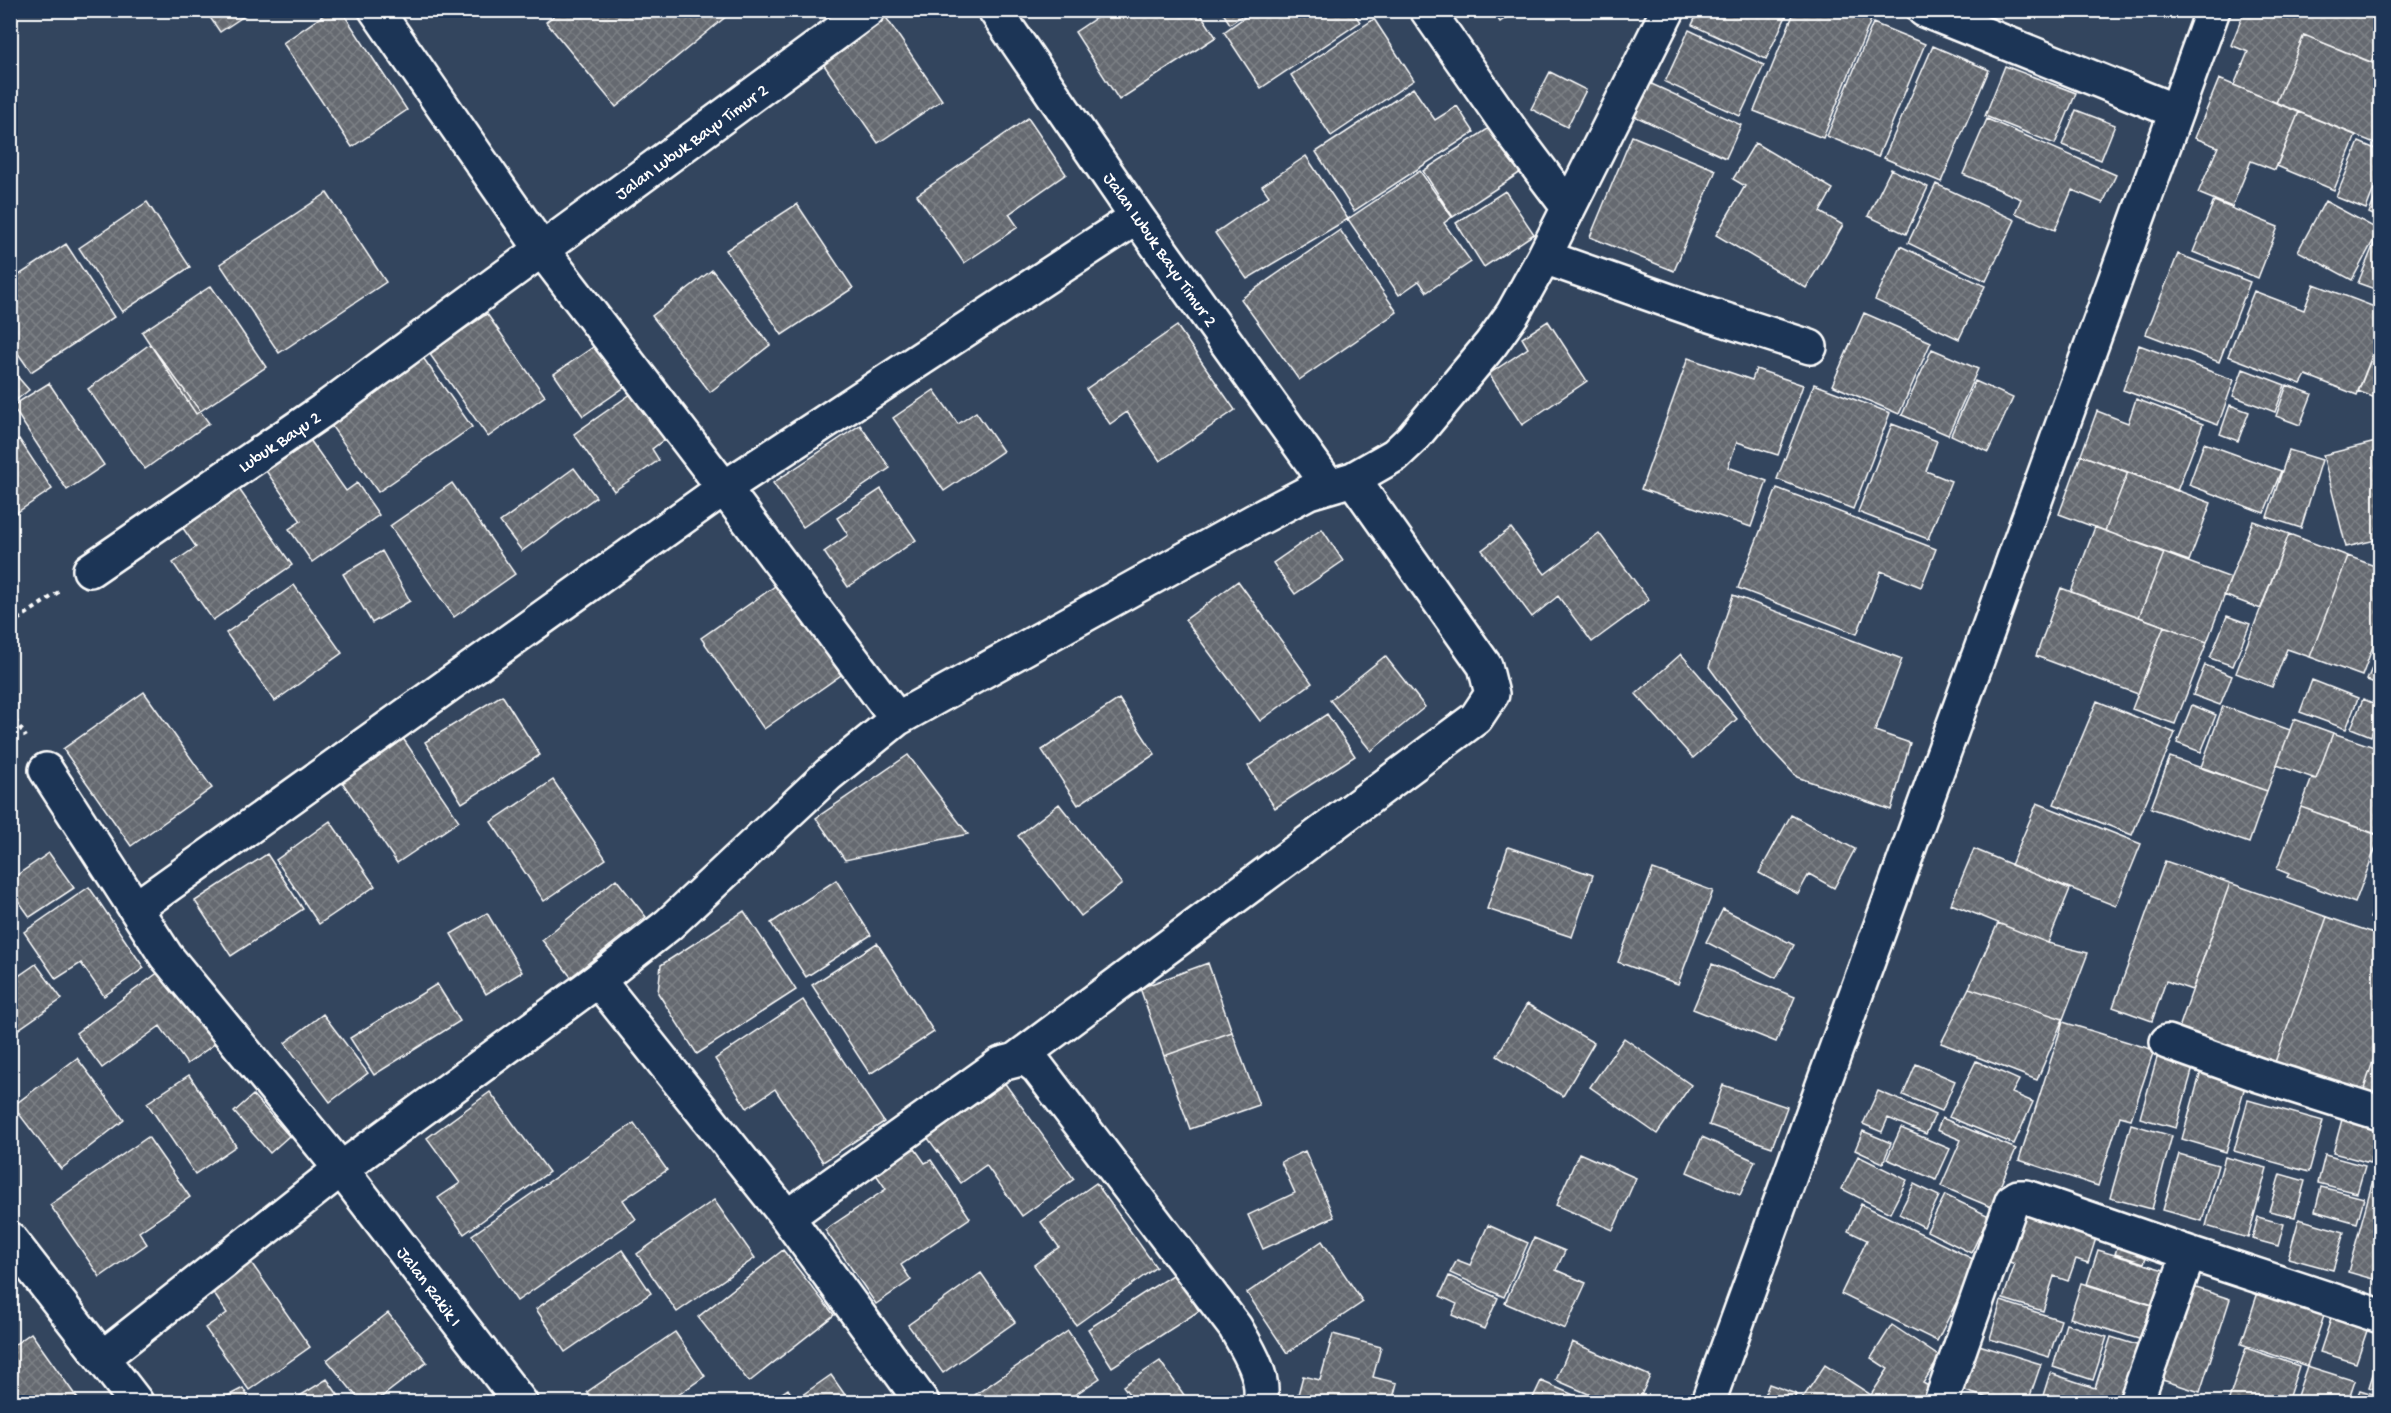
<svg xmlns="http://www.w3.org/2000/svg" width="2391" height="1413" font-family="'Gochi Hand',sans-serif">
<style>
.building{fill:url(#building-cross-hatch);stroke:#fff;stroke-width:1.5}
.lines{fill:none;stroke-linecap:round;stroke-linejoin:round}
.minor-casing{stroke:#fff;stroke-width:38}
.path{stroke:#fff;stroke-width:4;stroke-dasharray:4.5 4.5;stroke-linecap:butt}
.minor{stroke:#1d3557;stroke-width:33}
.labels{text-anchor:middle;stroke-width:5;stroke-linejoin:round;paint-order:stroke}
.street-label{font-size:18px;fill:#fff;stroke:#1d3557}
</style>
<defs>
<pattern id="building-cross-hatch" width="8" height="8" patternUnits="userSpaceOnUse" patternTransform="scale(1.5)"><rect width="8" height="8" fill="#65696f"/><path d="M0 0l8 8M0 8l8-8" fill="none" stroke="#7c8085"/></pattern>
</defs>
<rect width="100%" height="100%" fill="#33455e"/>
<filter id="ink" filterUnits="userSpaceOnUse"><feTurbulence type="fractalNoise" baseFrequency=".0167" numOctaves="2"/><feDisplacementMap in="SourceGraphic" scale="12" xChannelSelector="R" yChannelSelector="G"/><feConvolveMatrix kernelMatrix="1 2 1 2 8 2 1 2 1" color-interpolation-filters="sRGB"/></filter>
<g filter="url(#ink)">
<path class="building" d="M205 10H253L220 32Z
M331 10H341L407 110 352 147 283 43Z
M561 10H734L616 107 546 22Z
M881 10 942 100 878 143 815 52Z
M1108 10H1198L1216 37 1119 100 1075 32Z
M1221 10H1250L1230 24Z
M1255 10H1352L1360 22 1261 88 1224 32Z
M1492 10H1517L1500 22Z
M1699 10H1789L1766 59 1692 25Z
M1795 10H1875L1823 138 1754 111Z
M2245 10H2373L2380 13V38L2371 62 2304 35 2276 103 2234 85 2248 52 2231 45Z
M1374 19 1414 80 1331 136 1291 75Z
M1873 23 1925 44 1878 157 1827 136Z
M1689 30 1764 65 1740 116 1665 82Z
M2304 35 2380 66V135L2377 144 2276 103Z
M2380 38V66L2371 62Z
M1933 46 1989 70 1941 182 1884 158Z
M2005 66 2076 93 2055 144 1985 116Z
M1550 72 1586 90 1567 127 1531 109Z
M2219 79 2299 112 2275 170 2251 161 2232 207 2198 193 2218 147 2195 138Z
M1645 81 1741 125 1726 158 1630 114Z
M1413 88 1435 120 1457 106 1474 132 1354 211 1316 152Z
M2076 110 2115 125 2101 160 2062 145Z
M2299 112 2356 135 2334 190 2277 166Z
M1028 118 1066 174 1009 214 1018 227 964 263 917 195Z
M1987 119 2116 175 2103 203 2072 190 2055 230 2015 213 2021 199 1963 174Z
M1497 123 1527 168 1453 217 1423 171Z
M1632 136 1716 170 1674 271 1590 237Z
M2359 142 2380 151V173L2366 209 2336 197Z
M1755 143 1833 189 1820 212 1843 225 1806 288 1716 235 1745 186 1733 179Z
M1306 156 1348 219 1247 279 1215 233 1269 196 1262 186Z
M1891 169 1928 187 1906 234 1868 216Z
M1420 171 1452 217 1444 223 1471 262 1427 292 1419 281 1399 295 1348 219Z
M1936 184 2015 220 1986 281 1908 243Z
M2380 185V218L2369 213Z
M1505 191 1534 234 1484 267 1456 223Z
M327 193 386 282 279 353 220 264Z
M2214 201 2278 227 2258 278 2193 252Z
M2325 201 2379 230 2352 280 2298 251Z
M147 202 190 267 122 312 79 248Z
M797 204 853 288 782 335 726 250Z
M1340 230 1397 312 1299 380 1241 299Z
M2378 234 2380 235V291L2358 283Z
M66 244 114 317 31 372 10 342V281Z
M1900 246 1985 286 1959 339 1875 300Z
M2178 254 2250 282 2219 362 2146 334Z
M712 270 770 345 710 392 652 316Z
M2314 284 2380 309V336L2357 395 2306 375 2301 384 2228 356 2254 291 2304 310Z
M211 286 266 367 196 414 142 332Z
M1864 313 1931 342 1899 414 1832 385Z
M487 314 545 396 488 437 429 353Z
M1548 321 1587 381 1522 425 1489 374 1528 348 1522 338Z
M1177 326 1235 410 1160 461 1127 412 1110 424 1086 389Z
M2380 336V400L2358 391Z
M602 341 632 382 583 416 554 374Z
M150 344 209 423 145 469 88 389Z
M2139 345 2234 380 2218 425 2123 390Z
M1932 349 1978 369 1948 435 1902 415Z
M419 352 472 427 378 492 330 424Z
M1688 358 1752 380 1756 369 1803 385 1778 455 1737 442 1728 467 1767 481 1751 527 1641 489Z
M10 368 29 390 10 405Z
M2243 369 2285 385 2275 412 2233 396Z
M1975 381 2013 398 1988 452 1951 435Z
M49 383 104 465 67 490 12 406Z
M1814 384 1890 413 1853 509 1777 479Z
M2287 385 2312 394 2300 425 2276 416Z
M638 389 670 435 652 449 659 460 614 491 574 434Z
M934 390 958 424 976 412 1003 451 944 491 893 418Z
M2136 399 2203 424 2177 491 2081 455 2097 411 2128 423Z
M2230 405 2249 412 2238 441 2220 434Z
M1892 424 1937 441 1926 471 1951 481 1928 539 1858 512Z
M860 425 890 468 803 527 773 483Z
M308 437 346 491 357 483 379 515 312 562 289 529 301 521 264 468Z
M19 439 52 489 10 517V444Z
M2380 441V539L2346 547 2323 455Z
M2204 443 2281 471 2264 513 2189 485Z
M2289 450 2322 460 2301 528 2267 517Z
M2081 455 2128 472 2105 531 2059 514Z
M574 468 596 497 522 551 500 522Z
M2128 472 2211 503 2189 561 2105 531Z
M232 479 292 565 213 620 173 563 196 547 176 518Z
M452 483 515 574 454 617 390 526Z
M1777 488 1936 549 1921 587 1881 571 1857 634 1738 588Z
M881 489 916 540 848 587 824 552 848 535 837 518Z
M2253 521 2289 534 2261 609 2224 595Z
M2095 527 2164 553 2139 617 2071 592Z
M1511 528 1545 574 1599 533 1649 600 1592 642 1558 596 1532 617 1482 550Z
M1322 529 1343 561 1295 594 1273 563Z
M2289 534 2348 556 2310 657 2287 649 2272 687 2236 673Z
M382 551 410 601 372 623 343 574Z
M2164 553 2231 578 2207 642 2139 617Z
M2348 556 2380 568V627L2362 676 2310 657Z
M1238 581 1312 683 1260 721 1185 620Z
M778 584 841 675 764 729 701 638Z
M294 585 342 653 275 701 226 633Z
M2061 588 2164 626 2138 694 2036 656Z
M1733 595 1902 659 1875 731 1910 743 1891 810 1797 777 1764 742 1709 667Z
M2227 616 2250 624 2233 666 2210 658Z
M2164 626 2207 642 2175 724 2132 709Z
M2379 651 2380 652V685L2367 680Z
M1681 654 1737 719 1693 758 1636 694Z
M1385 656 1425 707 1371 751 1330 700Z
M2205 665 2232 676 2220 705 2193 695Z
M2312 680 2358 698 2346 729 2300 712Z
M144 692 212 788 131 846 63 749Z
M502 695 540 755 462 803 425 742Z
M1119 699 1155 754 1078 805 1042 750Z
M2363 699 2380 706 2371 736 2351 728Z
M2097 701 2175 733 2132 835 2054 804Z
M2192 705 2216 715 2201 752 2177 743Z
M2223 706 2290 730 2267 791 2201 767Z
M1327 714 1355 756 1275 808 1248 766Z
M2294 719 2333 733 2316 779 2277 765Z
M398 731 459 821 397 863 336 773Z
M2333 733 2380 749V821L2376 834 2301 807 2312 778 2316 779Z
M908 755 968 834 845 860 816 818Z
M2170 757 2267 791 2249 843 2151 808Z
M553 780 606 859 544 901 491 822Z
M2037 803 2141 844 2116 906 2011 865Z
M1059 804 1122 884 1081 916 1018 836Z
M2301 807 2380 836 2355 903 2287 877 2289 874 2277 869Z
M1791 815 1855 849 1834 888 1809 874 1798 894 1759 873Z
M330 821 375 886 319 924 276 860Z
M1508 847 1593 875 1572 937 1487 909Z
M1974 849 2070 889 2048 943 1951 904Z
M49 853 74 888 30 917 10 889V880Z
M267 854 303 909 231 956 195 901Z
M2165 861 2230 883 2192 990 2166 981 2152 1021 2113 1007Z
M1653 869 1713 891 1678 984 1618 962Z
M616 879 646 917 571 977 542 940Z
M836 880 871 935 806 977 771 923Z
M2230 883 2327 917 2275 1062 2179 1028Z
M89 887 144 968 104 996 81 963 56 979 24 932Z
M2380 890V921L2370 918Z
M1723 909 1794 945 1776 978 1706 942Z
M744 911 796 990 697 1054 658 993 661 965Z
M487 913 522 972 486 994 451 934Z
M2327 917 2380 935V1040L2363 1092 2275 1062Z
M1998 923 2048 943 2088 953 2063 1019 1969 988Z
M877 943 934 1032 870 1074 812 985Z
M1208 963 1232 1032 1164 1056 1140 988Z
M36 964 62 999 10 1035V982Z
M1712 964 1795 997 1776 1042 1693 1009Z
M163 969 217 1042 187 1064 160 1026 102 1068 76 1033Z
M437 984 460 1021 374 1075 350 1038Z
M1969 988 2063 1019 2037 1080 1941 1043Z
M803 1000 884 1122 823 1162 775 1089 747 1108 715 1059Z
M1527 1004 1594 1043 1563 1096 1497 1056Z
M323 1014 368 1073 330 1102 285 1043Z
M2063 1022 2154 1050 2131 1119 2120 1116 2098 1186 2019 1160Z
M1232 1032 1259 1105 1190 1129 1164 1056Z
M1624 1038 1691 1085 1657 1134 1590 1087Z
M2380 1040V1098L2363 1092Z
M2158 1054 2194 1064 2176 1128 2140 1118Z
M77 1058 124 1120 61 1169 13 1106Z
M1976 1061 2019 1080 2012 1093 2033 1102 2014 1144 1949 1117Z
M1916 1064 1955 1081 1942 1111 1903 1095Z
M2201 1071 2246 1083 2226 1152 2182 1139Z
M189 1075 236 1146 195 1174 147 1103Z
M1001 1078 1074 1179 1022 1216 986 1165 961 1183 924 1133Z
M1723 1085 1787 1107 1772 1147 1709 1125Z
M1878 1091 1935 1115 1926 1134 1888 1118 1882 1132 1863 1124Z
M490 1092 549 1172 464 1234 438 1198 460 1183 427 1138Z
M253 1095 289 1136 270 1153 234 1112Z
M2248 1100 2323 1121 2309 1172 2234 1151Z
M2344 1112 2380 1124 2370 1163 2333 1153Z
M1942 1118 2016 1149 1991 1207 1941 1186 1961 1140 1937 1130Z
M634 1123 667 1170 623 1200 636 1219 517 1301 472 1235Z
M2131 1124 2172 1136 2152 1209 2110 1198Z
M1901 1128 1950 1149 1936 1180 1887 1159Z
M1863 1131 1891 1143 1883 1163 1855 1150Z
M148 1137 190 1197 139 1232 147 1244 100 1277 50 1205Z
M1702 1137 1755 1161 1740 1195 1687 1172Z
M910 1142 925 1163 931 1160 970 1218 901 1265 911 1280 876 1304 825 1230 886 1189 871 1167Z
M1305 1151 1334 1217 1263 1249 1248 1215 1295 1193 1281 1162Z
M1579 1153 1636 1178 1613 1230 1556 1205Z
M2179 1154 2218 1165 2202 1221 2163 1210Z
M2325 1155 2365 1166 2357 1193 2318 1183Z
M1858 1156 1907 1180 1890 1213 1842 1189Z
M2225 1157 2267 1168 2248 1238 2206 1226Z
M2376 1169 2380 1171V1281L2348 1272Z
M2280 1174 2305 1181 2295 1217 2269 1211Z
M1096 1183 1156 1267 1076 1325 1034 1265 1059 1247 1041 1222Z
M1914 1184 1939 1196 1924 1227 1899 1214Z
M2321 1187 2364 1198 2357 1223 2315 1211Z
M1945 1195 1989 1216 1971 1253 1927 1231Z
M714 1200 755 1258 677 1312 637 1254Z
M2023 1202 2100 1226 2088 1263 2076 1259 2068 1281 2054 1276 2043 1311 2003 1299 2015 1264 2004 1260Z
M1861 1204 1977 1261 1937 1341 1841 1294 1867 1240 1848 1231Z
M2258 1217 2284 1224 2278 1246 2252 1239Z
M2299 1219 2344 1232 2333 1270 2288 1258Z
M1488 1225 1528 1243 1504 1297 1450 1273 1457 1260 1470 1265Z
M2122 1233 2151 1242 2144 1263 2115 1254Z
M1534 1238 1565 1251 1556 1270 1586 1283 1565 1329 1505 1303Z
M1322 1241 1363 1302 1287 1353 1247 1293Z
M622 1250 651 1293 565 1352 536 1309Z
M783 1250 834 1315 749 1382 698 1317Z
M2098 1250 2164 1270 2153 1305 2087 1284Z
M250 1261 310 1347 249 1390 205 1328 227 1313 210 1288Z
M981 1273 1015 1322 943 1373 908 1325Z
M1175 1273 1199 1311 1112 1367 1088 1329Z
M1449 1276 1498 1298 1484 1329 1452 1315 1457 1304 1440 1296Z
M2262 1280 2329 1301 2307 1366 2241 1344Z
M2081 1283 2151 1305 2139 1339 2070 1318Z
M2184 1284 2230 1299 2200 1392 2153 1377Z
M2001 1301 2061 1320 2049 1357 1990 1339Z
M2336 1304 2372 1316 2356 1363 2320 1352Z
M388 1313 427 1362 375 1402H361L327 1360Z
M2066 1324 2107 1337 2093 1380 2053 1367Z
M1892 1325 1940 1357 1923 1383 1932 1388 1922 1402H1800L1825 1365 1871 1395 1888 1369 1871 1358Z
M1068 1331 1100 1378 1064 1402H981L975 1395Z
M675 1332 705 1376 668 1402H594L587 1392Z
M31 1333 80 1402H10V1348Z
M1333 1334 1381 1347 1373 1377 1397 1383 1392 1402H1296L1303 1376 1320 1380Z
M2111 1337 2140 1346 2122 1402H2041L2050 1373 2095 1388Z
M1572 1342 1650 1376 1638 1402H1607L1556 1380Z
M1979 1345 2041 1364 2028 1402H2001L1965 1391Z
M2246 1348 2299 1366 2287 1402H2228Z
M2380 1352V1391L2369 1387Z
M1160 1361 1189 1402H1135L1123 1386Z
M2307 1366 2355 1381 2348 1402H2295Z
M831 1375 850 1402H769L788 1389 795 1400Z
M327 1379 343 1402H290Z
M1541 1381 1590 1402H1531Z
M1769 1384 1796 1394 1793 1402H1762Z
M243 1388 251 1402H216Z
M2360 1390 2380 1396V1402H2355Z
M425 1393 432 1402H411Z"/>
<g class="lines">
<defs>
<path id="minor" d="M995 10 1137 217 1329 486
M1427 10 1517 139 1568 207
M1924 10 2175 111
M1544 257 1707 314 1810 347
M90 570 322 411 868 10
M897 719 1254 521 1309 492 1353 479 1395 455 1412 439 1491 344 1513 313 1544 257 1668 10
M46 770 166 956 341 1169 520 1402
M136 908 724 488 1137 217
M598 980 787 1217 922 1402
M2167 1042 2259 1075 2380 1113
M1018 1058 1476 718 1492 694 1485 666 1353 479
M787 1217 1001 1064 1025 1058 1037 1067 1235 1327C1247 1348 1266 1377 1260 1402
M10 1239 136 1402
M103 1357 341 1169 598 980 668 925 828 775 897 719 724 488 542 250 376 10
M1708 1402 2213 10
M1941 1402 2012 1201 2018 1197H2026L2189 1253 2380 1316
M2136 1402 2189 1253"/>
</defs>
<use href="#minor" class="minor-casing"/>
<path class="path" d="M10 625 60 591
M10 712 26 737"/>
<use href="#minor" class="minor"/>
</g>
</g>
<g class="labels">
<g class="street-label">
<text transform="translate(691 141) rotate(-36)" y="6">Jalan Lubuk Bayu Timur 2</text>
<text transform="translate(1161 249) rotate(55)" y="6">Jalan Lubuk Bayu Timur 2</text>
<text transform="translate(279 441) rotate(-34)" y="6">Lubuk Bayu 2</text>
<text transform="translate(430 1286) rotate(53)" y="6">Jalan Rakik I</text>
</g>
</g>
<rect width="2391" height="1413" fill="none" stroke="#1d3557" stroke-width="36"/>
<rect x="18" y="18" width="2355" height="1377" fill="none" stroke="#fff" stroke-width="2" filter="url(#ink)"/>
</svg>
